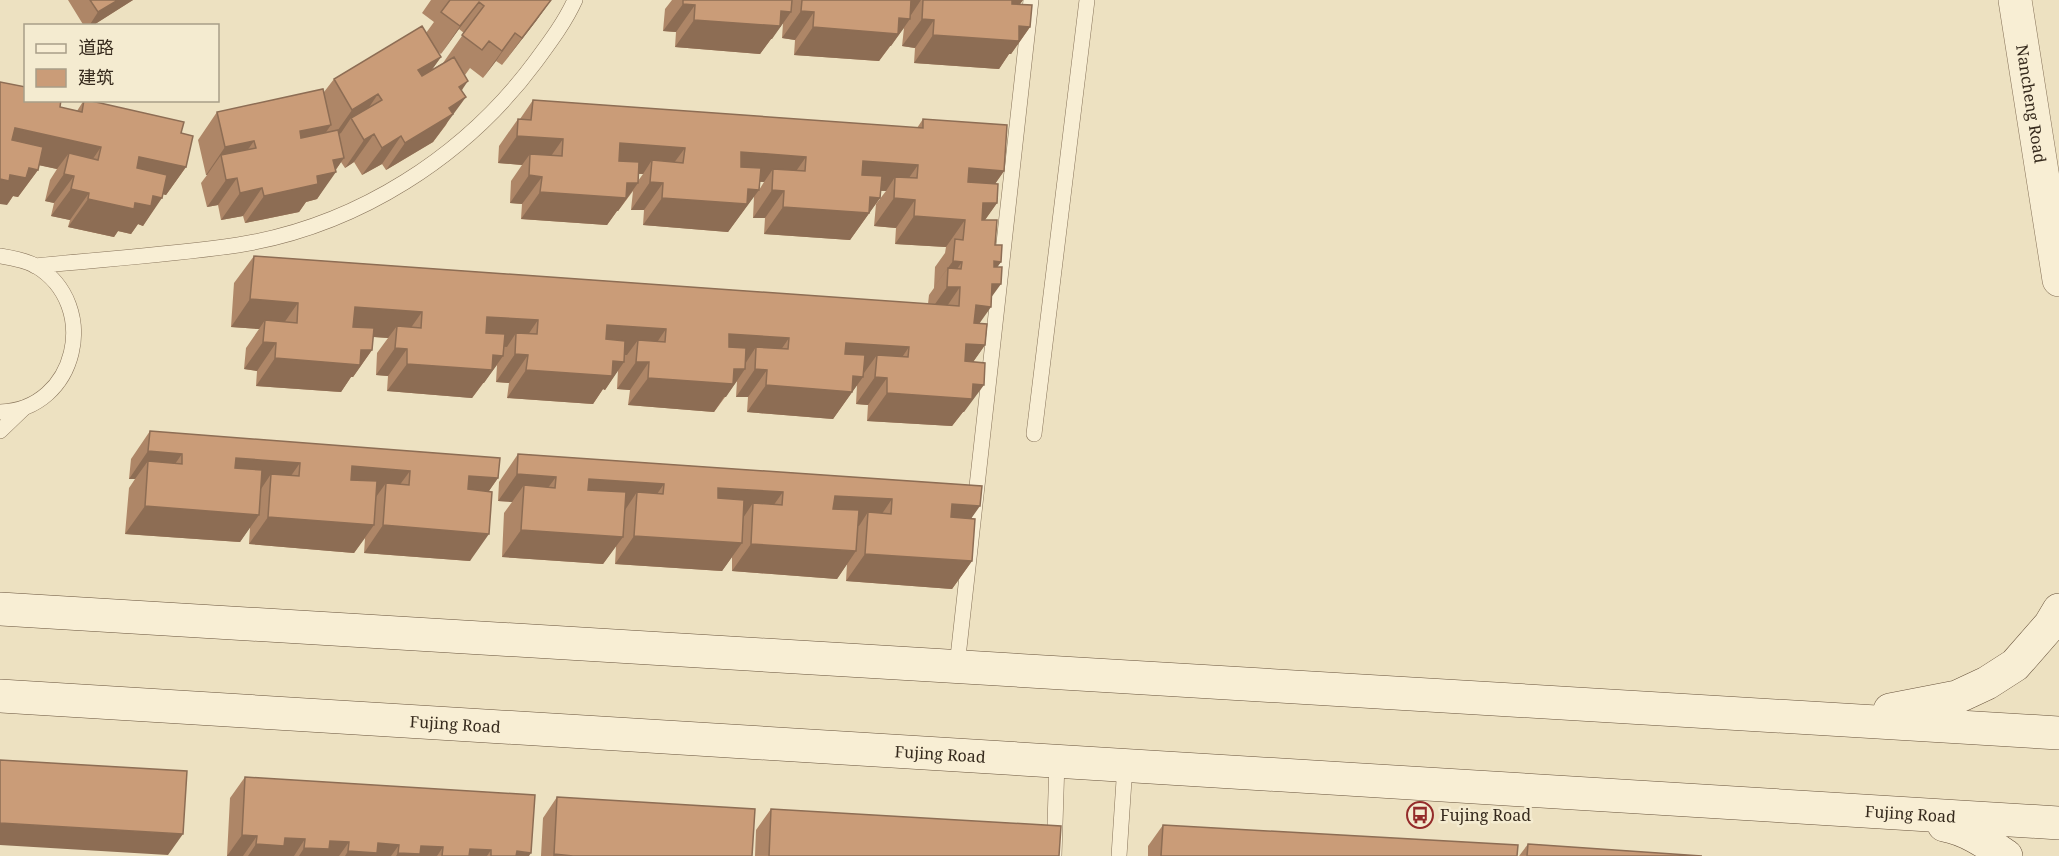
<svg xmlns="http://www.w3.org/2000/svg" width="2059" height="856" font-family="'Noto Serif','Noto Sans SC',serif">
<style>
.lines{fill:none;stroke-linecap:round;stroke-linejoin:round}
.service-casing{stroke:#867259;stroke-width:16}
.tertiary-casing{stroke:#867259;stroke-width:34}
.secondary-casing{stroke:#68533c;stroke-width:34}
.service{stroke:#f8eed4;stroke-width:15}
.tertiary{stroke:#f8eed4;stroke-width:33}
.secondary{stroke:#f8eed4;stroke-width:33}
.wall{fill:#ae8667;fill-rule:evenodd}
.shaded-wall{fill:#8d6d54}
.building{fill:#ca9c78;stroke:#8d6d54;stroke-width:1.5}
.labels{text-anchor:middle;stroke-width:5;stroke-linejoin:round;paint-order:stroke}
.street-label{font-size:16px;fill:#362a1d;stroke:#f4ebd0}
.poi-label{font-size:16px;fill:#362a1d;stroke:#f4ebd0;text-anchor:start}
</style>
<rect width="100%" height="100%" fill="#ede1c1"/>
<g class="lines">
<defs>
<path id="service" d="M0 256C12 258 25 260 36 266 101 305 77 410 0 412
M35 266C103 259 171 255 238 245 357 226 465 157 536 61 550 42 565 22 575 0
M0 431 24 408
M1034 434 1087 0
M957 666 1031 0
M1054 856 1057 761
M1119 856 1125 765"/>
<g id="tertiary">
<path id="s1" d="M2015 0 2059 280"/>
</g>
<g id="secondary">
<path d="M0 609 2059 733"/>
<path id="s2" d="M0 696 2059 823"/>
<path d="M1890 710 1957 697 1987 683 2015 665 2050 625 2059 610"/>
<path d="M1944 825C1967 829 1987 843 2006 856"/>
</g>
</defs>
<use href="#service" class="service-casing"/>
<use href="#tertiary" class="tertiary-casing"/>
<use href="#secondary" class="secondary-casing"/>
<use href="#service" class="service"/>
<use href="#tertiary" class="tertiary"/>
<use href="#secondary" class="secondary"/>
</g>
<path class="wall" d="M68 0H133L92 26H84Z
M431 0H551L536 21 502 65 496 61 483 78 470 68 465 75 462 91 446 125 433 142 386 170 382 164 362 175 354 162 345 168 341 162 317 199 306 202 299 212 245 223 243 216 221 220 218 205 207 207 201 183 207 175H206L198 140 217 112 324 92 334 79 426 33 434 22 422 13ZM459 29 464 33 443 63 431 70 441 57 437 51 441 54Z
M672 0H1023L1020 4 1030 27 1011 54H1009L999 69 914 63 915 48 902 46 904 28 879 61 794 55 795 40 782 38 783 23 760 54 675 47 676 32 663 31 665 9Z
M84 100 181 133 186 167 166 195 163 194 143 226 138 224 131 234 118 231 114 237 68 227 70 220 51 216 54 203 45 201 50 180 57 169 39 165 38 170 18 197 13 196 7 205 60 107 77 111Z
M533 100 917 128 923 119 1004 171 995 184 997 203 985 220 1001 262 997 267 991 297 979 324 985 345 973 362 964 412H963L952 426 867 421 868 405 856 404 857 385 833 419 747 412 748 397H736L737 381 714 412 628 405 630 390 617 389 618 370 605 390 603 389 593 404 507 398 509 383 496 382 497 365 472 398 387 391 388 376 376 375 377 353 388 338 373 337 372 350 353 377H351L341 392 256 386 257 371 244 369 246 348 259 329 231 327 234 283 254 256 928 304 929 295 934 288 935 267 945 253 946 247 895 244 896 228 874 226 876 204 886 191H881L880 198 850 240 764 234 765 218H753L754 196 728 232 643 225 644 210H631L633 191 618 211H617L607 225 521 219 522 204 510 203 511 181 522 165 498 163 499 146 518 119H520ZM638 174H643L638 181ZM759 182H764L759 190Z
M150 431 498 478 489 491 470 561 364 553 365 538 354 553 249 544 250 527 240 542 125 534 129 488 135 479H129L131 459Z
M518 454 982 486 971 519 972 561 952 589 846 581 847 564 837 579 732 571V557L722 571 615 564 616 546 603 564 502 557 504 513 512 502 498 501 499 482Z
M245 777 529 856H227L230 798Z
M557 797 752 856H541L543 818Z
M771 809 1059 856H755L756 830Z
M1163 825 1517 856H1148V846Z
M1528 844 1702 856H1519Z"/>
<path class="shaded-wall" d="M118 0H133L92 26H89L98 12Z
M551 0 536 21 502 65 522 38Z
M882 0H921L911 15Z
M1003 0H1023L1012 15Z
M479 2 459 29 441 54 460 26Z
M683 4 695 5 676 32 663 31Z
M781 11 791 12 772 39H771L760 54 675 47 694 20Z
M801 11 814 12 795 40 782 38Z
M899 18 910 19 891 46H890L879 61 794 55 813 27Z
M922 19 934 20 915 48 902 46Z
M1019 26 1030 27 1011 54H1009L999 69 914 63 933 35Z
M515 33 496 61 483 78 502 51Z
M441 57 422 84 418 70Z
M468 81 451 106 466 97 433 142 386 170 405 143 459 87Z
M378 94 359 122 351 118 341 133 333 137 352 110Z
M331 125 312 152 280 159 300 131Z
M15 128 101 147 82 175 69 153 57 169 0 157Z
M374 134 354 162 345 168 364 140Z
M401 136 382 164 362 175 382 148Z
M517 136 563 139 544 166 530 154 522 165 498 163Z
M254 141 235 168 221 155 207 175H206L225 147Z
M620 143 685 148 665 175 652 160 643 174 601 171Z
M741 152 806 157 787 184 773 169 764 182 722 179Z
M139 157 186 167 166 195 120 184Z
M344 158 334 172H336L317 199 306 202 299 212 245 223 264 196 317 176 333 160Z
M863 161 918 165 899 192 895 177 886 191 844 188Z
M29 168 38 170 18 197 13 196 7 205 0 204V179L10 175Z
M969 168 1004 171 985 198 950 196Z
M64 174 74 176 54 203 45 201Z
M529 175 542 177 522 204 510 203Z
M237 178 218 205 207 207 226 180Z
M650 182 663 183 644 210H631Z
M627 183H638L618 211H617L607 225 521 219 540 192Z
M262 188 243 216 221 220 240 193Z
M71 189 89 193 70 220 51 216Z
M748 189 759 190 728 232 643 225 662 198Z
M772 190 784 191 765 218H753Z
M153 196 162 198 143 226 138 224 131 234 118 231 114 237 68 227 88 199 135 203Z
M870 197 880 198 850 240 764 234 783 207Z
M894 198 915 200 896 228 874 226Z
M983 203H997L977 231Z
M914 216 965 220 946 247 895 244Z
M953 261 962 262 947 283 948 268 933 288Z
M994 261 1001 262 981 289Z
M992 284H1001L985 306 991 307 972 334 957 333Z
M947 287H960L941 315 928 314Z
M250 299 298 303 279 330 265 320 259 329 231 327Z
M355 307 422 312 403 339 397 326 388 338 336 334Z
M487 317 538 320 519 348 516 333 507 347 467 344Z
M607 325 666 329 647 357 638 340 627 355 588 353Z
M729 334 789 338 770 366 756 347 745 364 710 361Z
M263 342 276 343 257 371 244 369Z
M846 343 909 347 890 375 877 355 864 373 826 370Z
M966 344 985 345 966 372 947 371Z
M395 348 407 349 388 376 376 375Z
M361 350H372L353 377H351L341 392 256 386 275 358Z
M515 354 528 355 509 383 496 382Z
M493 355 503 356 484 383H483L472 398 387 391 407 364Z
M613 361 624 362 605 390 603 389 593 404 507 398 526 370Z
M636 362H649L630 390 617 389Z
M734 369H745L726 397H724L714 412 628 405 648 378Z
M755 369 767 370 748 397H736Z
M853 376 863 377 833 419 747 412 766 385Z
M875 377 887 378 868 405 856 404Z
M973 384 984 385 964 412H963L952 426 867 421 887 393Z
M148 451 182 454 163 481 148 461 135 479H129Z
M236 458 300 463 281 490 271 474 261 489 217 485Z
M352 466 410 471 390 498 386 483 376 497 333 494Z
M517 474 556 477 536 504 524 485 512 502 498 501Z
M469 476 498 478 479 505 450 503Z
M589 479 664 484 645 511 637 492 625 510 570 506Z
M718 488 783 492 763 520 753 503 743 518 699 515Z
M835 496 892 499 873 527 868 512 859 526 815 523Z
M952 504 980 506 961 533 932 531Z
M145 506 259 515 240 542 125 534Z
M268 517 374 525 354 553 249 544Z
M383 525 489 534 470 561 364 553Z
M521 530 623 537 603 564 502 557Z
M634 536 742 543 722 571 615 564Z
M751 544 856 551 837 579 732 571Z
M865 554 972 561 952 589 846 581Z
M0 823 183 834 168 855 0 845Z
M242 835 257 836 243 856H227Z
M285 838 305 839 294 856H248L256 844Z
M330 841 349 842 339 856H299L304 848Z
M378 843 399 845 391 856H345L348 851Z
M421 846 443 847 437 856H396L398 853Z
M470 849 491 850 487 856H465Z
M517 851 531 853 529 856H513Z
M554 854 573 855 553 856Z"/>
<path class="building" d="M90 0H118L98 12Z
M450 0H551L522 38 515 33 502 51 489 41 482 50 462 35 484 6 479 2 460 26 441 12Z
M683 0H792L791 12 781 11 780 26 694 20 695 5 683 4Z
M802 0H911L910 19 899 18 898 34 813 27 814 12 801 11Z
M923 0H1012V4L1032 5 1030 27 1019 26V41L933 35 934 20 922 19Z
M422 26 441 57 418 70 422 76 454 57 468 81 459 87 466 97 449 108 453 114 405 143 401 136 382 148 374 134 364 140 351 118 382 100 378 94 352 110 334 79Z
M0 82 26 87V100H61L60 107 82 112 84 100H87L184 122 181 133 193 136 186 167 139 157 137 168 167 175 162 198 153 196 151 206 135 203 134 209 88 199 89 193 71 189 74 176 64 174 69 153 98 160 101 147 15 128 12 140 43 147 38 170 29 168 26 178 10 175 9 181 0 179Z
M323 89 331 125 300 131 301 138 338 130 344 158 333 160 336 172 317 176 318 184 264 196 262 188 240 193 237 178 226 180 221 155 256 148 254 141 225 147 217 112Z
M533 100 923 128V119L1007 125 1004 171 969 168 968 182 998 184 997 203H983L982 220H997L995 245H1002L1001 262 994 261V267H1002L1001 284H992L991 307 976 305 974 323 987 324 985 345 966 344 965 361 985 363 984 385 973 384 972 399 887 393V378L875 377 877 355 908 357 909 347 846 343 845 354 865 355 863 377 853 376 852 392 766 385 767 370 755 369 756 347 788 349 789 338 729 334V347L746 348 745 369H734L733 384 648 378 649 362H636L638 340 665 342 666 329 607 325 606 339 625 341 624 362 613 361 612 376 526 370 528 355 515 354 516 333 537 334 538 320 487 317 486 333 505 334 503 356 493 355 492 370 407 364V349L395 348 397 326 421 328 422 312 355 307 353 327 374 328 372 350H361L360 365 275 358 276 343 263 342 265 320 297 323 298 303 250 299 254 256 959 306 960 287H947L948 268 961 269 962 262 953 261 955 239 963 240 965 220 914 216 915 200 894 198 895 177 917 178 918 165 863 161 862 175 882 176 880 198 870 197 869 213 783 207 784 191 772 190 773 169 805 171 806 157 741 152V167L761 168 759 190 748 189 747 204 662 198 663 183 650 182 652 160 683 163 685 148 620 143 619 161 639 162 638 183H627L626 198 540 192 542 177 529 175 530 154 562 156 563 139 517 136 518 119 531 120Z
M150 431 500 458 498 478 469 476 468 489 492 492 489 534 383 525 386 483 409 485 410 471 352 466 351 480 377 481 374 525 268 517 271 474 299 476 300 463 236 458 235 468 262 470 259 515 145 506 148 461 182 464V454L148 451Z
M518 454 982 486 980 506 952 504 951 517 975 519 972 561 865 554 868 512 891 514 892 499 835 496 833 509 859 510 856 551 751 544 753 503 782 505 783 492 718 488V498L744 500 742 543 634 536 637 492 663 494 664 484 589 479 588 490 626 492 623 537 521 530 524 485 555 488 556 477 517 474Z
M0 760 187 771 183 834 0 823Z
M245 777 535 795 531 853 517 851 516 856H491V850L470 849 469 856H442L443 847 421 846 420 854 398 853 399 845 378 843 377 853 348 851 349 842 330 841 329 849 304 848 305 839 285 838 284 846 256 844 257 836 242 835Z
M557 797 755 809 752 856H573L554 854Z
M771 809 1061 826 1059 856H769Z
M1163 825 1518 845 1517 856H1161Z
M1528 844 1702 856H1527Z"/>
<defs>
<symbol id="bus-ring" viewBox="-11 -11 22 22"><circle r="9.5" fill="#f4ebd0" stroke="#942b2a" stroke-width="1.5"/><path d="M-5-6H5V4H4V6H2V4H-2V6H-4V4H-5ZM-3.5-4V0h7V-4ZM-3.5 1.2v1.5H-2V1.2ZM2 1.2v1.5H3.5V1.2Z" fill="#942b2a"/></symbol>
</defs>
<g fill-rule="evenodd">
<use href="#bus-ring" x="1405" y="800" width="30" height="30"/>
</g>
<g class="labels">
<g class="street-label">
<text dy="6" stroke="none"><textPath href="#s1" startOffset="105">Nancheng Road</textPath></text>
<text dy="6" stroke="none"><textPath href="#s2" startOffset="456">Fujing Road</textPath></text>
<text dy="6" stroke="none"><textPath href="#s2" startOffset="942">Fujing Road</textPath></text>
<text dy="6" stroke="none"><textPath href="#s2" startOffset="1914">Fujing Road</textPath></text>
</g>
<g class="poi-label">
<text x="1440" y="821">Fujing Road</text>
</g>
</g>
<rect x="24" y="24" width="195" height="78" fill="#f4ebd0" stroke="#a89e88" stroke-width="1.5"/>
<rect x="36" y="44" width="30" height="9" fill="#f8eed4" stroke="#a89e88" stroke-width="1.5"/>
<text x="78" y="54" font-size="18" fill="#362a1d">道路</text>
<rect x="36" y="69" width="30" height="18" fill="#ca9c78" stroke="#a89e88" stroke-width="1.5"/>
<text x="78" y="84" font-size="18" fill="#362a1d">建筑</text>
</svg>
